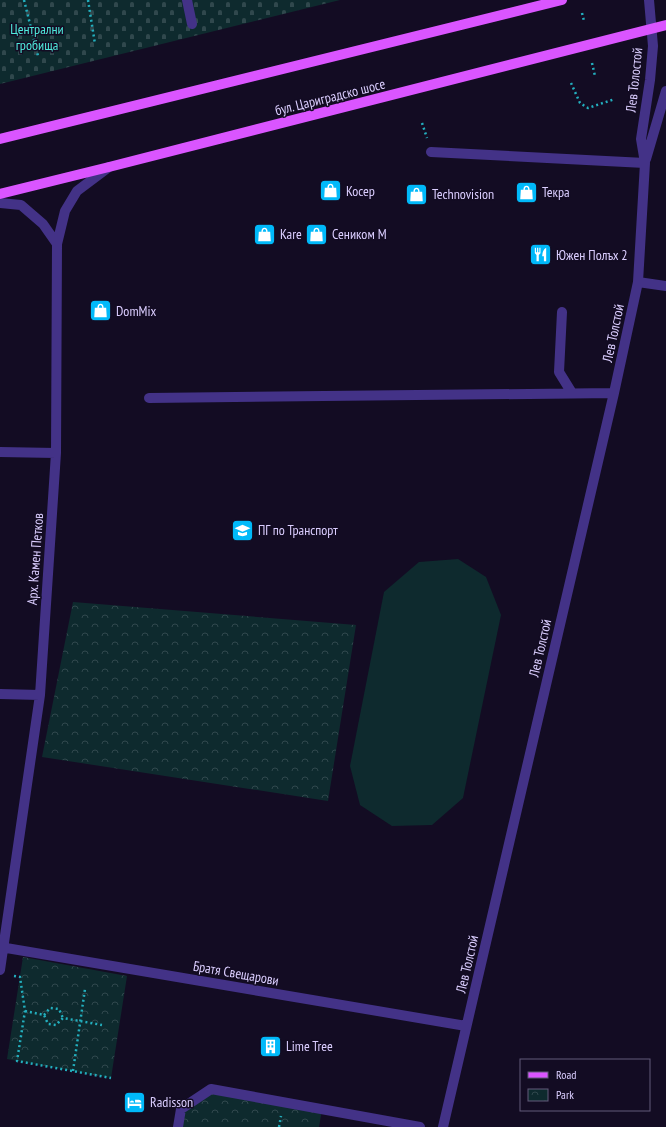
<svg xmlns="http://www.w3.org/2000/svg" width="666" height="1127" font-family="'PT Sans Narrow',sans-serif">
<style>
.cemetery{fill:url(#cemetery-stones)}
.park{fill:url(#park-crowns)}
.garden{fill:#0e2a2e}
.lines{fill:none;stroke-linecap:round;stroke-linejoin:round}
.path{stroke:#23afbe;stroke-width:2.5;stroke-dasharray:2 3;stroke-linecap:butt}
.minor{stroke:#433287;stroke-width:10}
.major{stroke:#da55ff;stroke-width:10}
.labels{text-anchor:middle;stroke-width:3;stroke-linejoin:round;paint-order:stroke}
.park-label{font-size:14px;fill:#4feadb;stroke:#130c23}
.street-label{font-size:14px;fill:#dbceff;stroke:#130c23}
.poi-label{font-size:14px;fill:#dbceff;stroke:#130c23;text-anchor:start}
</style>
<defs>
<pattern id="cemetery-stones" width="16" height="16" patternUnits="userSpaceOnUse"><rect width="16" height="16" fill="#0e2a2e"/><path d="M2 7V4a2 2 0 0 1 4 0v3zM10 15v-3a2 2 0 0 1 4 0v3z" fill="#30484d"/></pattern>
<pattern id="park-crowns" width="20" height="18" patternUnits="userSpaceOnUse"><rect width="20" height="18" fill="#0e2a2e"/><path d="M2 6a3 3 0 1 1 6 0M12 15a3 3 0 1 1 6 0" fill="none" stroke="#30484d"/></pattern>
</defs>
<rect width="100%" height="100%" fill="#130c23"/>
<path class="cemetery" d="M0 0H340L0 84Z"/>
<path class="park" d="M73 602 356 625 328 801 42 757Z
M23 957 127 976 111 1078 7 1059Z
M211 1089 322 1109 319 1127H178L181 1109Z"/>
<path class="garden" d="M458 559 486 577 501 615 463 798 432 825 392 826 360 805 350 766 384 592 419 562Z"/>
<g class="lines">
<path class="path" d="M24 0 38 56
M88 0 95 44
M582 13 584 21
M592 63 595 76
M571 83 580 103 588 108 615 99
M422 123 427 138
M14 976 20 977 25 1011 17 1061 111 1078
M25 1011 44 1015 48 1024 56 1025 63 1018 102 1025
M44 1015 50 1008 59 1009 63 1018
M73 1071 85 989
M279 1127 281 1116"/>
<path class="minor" d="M187 0 192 24
M431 152 645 163
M646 159 666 91
M0 203 21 205 43 224 57 244
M638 282 666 286
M562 312 559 372 572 393
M149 398 614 393
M0 452 56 453
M0 694 40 695
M0 947 466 1026
M0 970 40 695 56 453 57 244 65 211 77 191 109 167
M178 1127 181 1109 211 1089 420 1127
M443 1127 614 393 638 282 645 163 641 139 650 80 653 46 649 0"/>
<path class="major" d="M0 139 562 0
M0 194 109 167 666 25"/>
</g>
<defs>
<symbol id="shop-square" viewBox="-11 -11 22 22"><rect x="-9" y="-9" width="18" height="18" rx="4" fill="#00b9f9" stroke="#130c23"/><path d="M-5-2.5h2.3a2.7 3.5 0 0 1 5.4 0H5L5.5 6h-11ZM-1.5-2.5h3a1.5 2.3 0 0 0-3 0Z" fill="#fff"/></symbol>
<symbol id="restaurant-square" viewBox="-11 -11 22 22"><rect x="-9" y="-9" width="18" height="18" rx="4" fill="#00b9f9" stroke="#130c23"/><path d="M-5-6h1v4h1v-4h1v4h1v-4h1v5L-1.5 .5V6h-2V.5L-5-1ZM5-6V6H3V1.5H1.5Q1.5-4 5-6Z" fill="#fff"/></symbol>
<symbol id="school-square" viewBox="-11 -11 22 22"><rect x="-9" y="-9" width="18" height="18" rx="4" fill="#00b9f9" stroke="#130c23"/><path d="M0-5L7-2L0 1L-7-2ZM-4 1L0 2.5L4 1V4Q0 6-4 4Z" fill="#fff"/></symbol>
<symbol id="building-square" viewBox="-11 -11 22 22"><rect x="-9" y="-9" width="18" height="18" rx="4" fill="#00b9f9" stroke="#130c23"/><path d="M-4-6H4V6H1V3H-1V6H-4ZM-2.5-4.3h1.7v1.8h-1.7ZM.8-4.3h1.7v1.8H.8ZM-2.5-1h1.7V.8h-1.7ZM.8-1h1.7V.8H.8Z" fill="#fff"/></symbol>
<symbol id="hotel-square" viewBox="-11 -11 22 22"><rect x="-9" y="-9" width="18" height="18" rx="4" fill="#00b9f9" stroke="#130c23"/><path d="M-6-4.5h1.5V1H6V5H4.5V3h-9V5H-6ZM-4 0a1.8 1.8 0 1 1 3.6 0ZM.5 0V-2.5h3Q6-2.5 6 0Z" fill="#fff"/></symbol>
</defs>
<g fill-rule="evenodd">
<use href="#shop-square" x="318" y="178" width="25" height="25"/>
<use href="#shop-square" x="514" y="180" width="25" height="25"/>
<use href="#shop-square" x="404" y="182" width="25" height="25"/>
<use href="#shop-square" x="252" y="222" width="25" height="25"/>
<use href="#shop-square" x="304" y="222" width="25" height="25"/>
<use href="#restaurant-square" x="528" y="242" width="25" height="25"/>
<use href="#shop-square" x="88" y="298" width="25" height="25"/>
<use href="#school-square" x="230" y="518" width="25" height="25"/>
<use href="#building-square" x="258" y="1034" width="25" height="25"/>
<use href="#hotel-square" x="122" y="1090" width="25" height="25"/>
</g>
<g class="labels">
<g class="park-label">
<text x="37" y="34">Централни<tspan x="37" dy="16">гробища</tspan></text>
</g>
<g class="street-label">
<text transform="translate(634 80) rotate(-84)" y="5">Лев Толостой</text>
<text transform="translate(330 97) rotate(-14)" y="5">бул. Цариградско шосе</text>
<text transform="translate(613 333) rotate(-78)" y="5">Лев Толстой</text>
<text transform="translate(35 559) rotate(-86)" y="5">Арх. Камен Петков</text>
<text transform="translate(540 648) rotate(-77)" y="5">Лев Толстой</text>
<text transform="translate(467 964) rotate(-77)" y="5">Лев Толстой</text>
<text transform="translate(236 973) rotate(10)" y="5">Братя Свещарови</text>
</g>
<g class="poi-label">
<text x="346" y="196">Косер</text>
<text x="542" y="197">Текра</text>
<text x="432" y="199">Technovision</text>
<text x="280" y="239">Kare</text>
<text x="332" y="239">Сеником М</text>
<text x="556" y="260">Южен Полъх 2</text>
<text x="116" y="316">DomMix</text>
<text x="258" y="535">ПГ по Транспорт</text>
<text x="286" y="1051">Lime Tree</text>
<text x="150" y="1107">Radisson</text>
</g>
</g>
<rect x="520" y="1059" width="130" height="52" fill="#130c23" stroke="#635a7b"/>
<rect x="528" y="1072" width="20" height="6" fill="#da55ff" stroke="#635a7b"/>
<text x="556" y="1079" font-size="12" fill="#dbceff">Road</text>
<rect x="528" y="1089" width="20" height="12" fill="url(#park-crowns)" stroke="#635a7b"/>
<text x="556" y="1099" font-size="12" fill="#dbceff">Park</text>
</svg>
